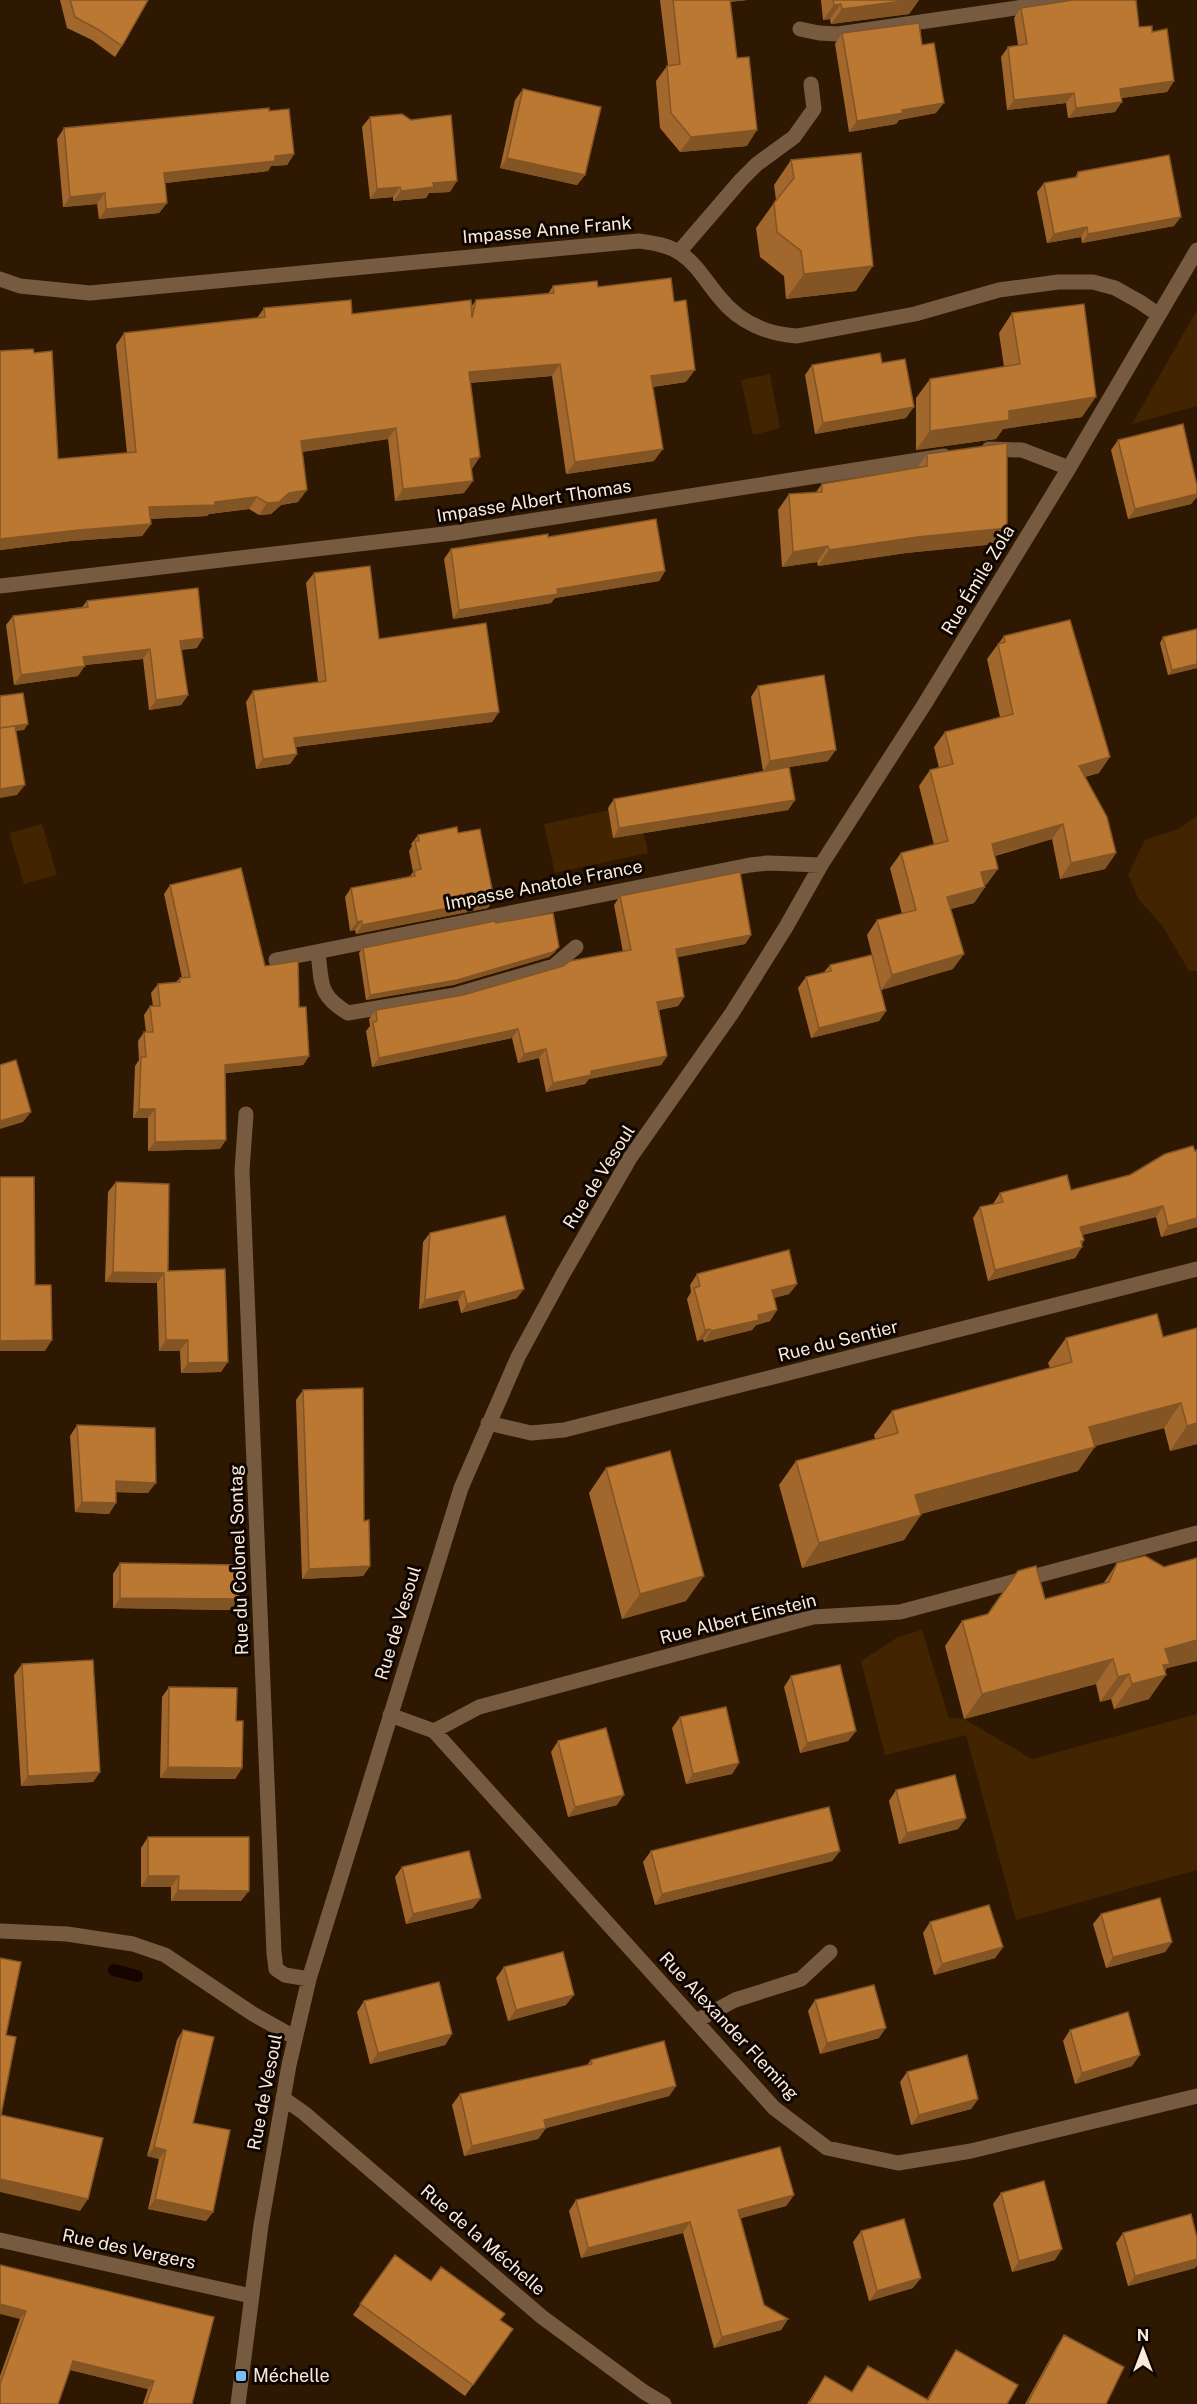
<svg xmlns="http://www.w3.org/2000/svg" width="1197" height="2404" font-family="'Public Sans',sans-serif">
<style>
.green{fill:#432400}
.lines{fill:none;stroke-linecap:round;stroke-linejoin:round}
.stream{stroke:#160400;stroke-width:12}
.minor{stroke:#775b41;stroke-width:15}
.wall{fill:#a1672c}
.shaded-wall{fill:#835424}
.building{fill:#bb7833;stroke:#835424;stroke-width:1.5}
.poi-dot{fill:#78bff7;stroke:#0f0601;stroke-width:2}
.labels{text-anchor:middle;stroke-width:6;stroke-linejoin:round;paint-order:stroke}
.street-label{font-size:18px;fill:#f9eadc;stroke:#0f0601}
.poi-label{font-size:18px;fill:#f9eadc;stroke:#0f0601;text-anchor:start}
</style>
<rect width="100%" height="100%" fill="#2e1802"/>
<path class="green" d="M1197 310V406L1132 424Z
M770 374 780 428 753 435 741 380Z
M638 804 648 853 555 873 544 824Z
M1197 816V971H1189L1162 925 1139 900 1128 875 1145 840 1178 829Z
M42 824 57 875 24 884 9 833Z
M922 1630 949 1718 964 1719 1032 1759 1197 1714V1870L1016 1920 966 1735 885 1755 861 1661 898 1637Z"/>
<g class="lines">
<path class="stream" d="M114 1970 137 1976"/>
<path class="minor" d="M800 29 819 33 838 34 1071 0
M679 252 741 180 757 164 794 137 814 109 811 84
M0 279 20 286 90 293 639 241C653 243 668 245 680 253 697 264 707 283 720 298 739 322 767 334 797 336L915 314 999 290 1058 282H1093L1115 288 1140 302 1159 315
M989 449 1022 450 1069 468
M0 586 453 533 944 456
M318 952C322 984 318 995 348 1013L455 995 554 966 576 947
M276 960 750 865 768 863 821 865
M246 1114 242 1170 274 1953 276 1969 285 1975 309 1979
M488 1423 531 1433 564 1430 1197 1269
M390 1715 434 1731 774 2108 827 2148 898 2163 971 2151 1197 2096
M434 1731 479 1707 813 1617 900 1612 1197 1533
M0 1931 67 1934 133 1944 165 1955 253 2014 294 2037
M696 2021 735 2000 801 1979 830 1952
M283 2098 304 2113 542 2317 644 2392 664 2404
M0 2240 251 2296
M238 2404 261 2225 289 2065 309 1979 461 1488 518 1357 563 1274 630 1158 732 1013 786 927 821 865 924 705 1069 468 1197 250"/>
</g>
<path class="wall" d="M60 0H148L122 46 115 57 92 40 67 28Z
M660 0H747L730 2 747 146 680 152 660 128 656 81 667 66H668Z
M821 0H919L909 14 831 24 830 19 823 20Z
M1021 8 1139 27 1152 32 1174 81 1167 92 1121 98 1115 112 1068 118 1066 103 1007 110 1001 57 1008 47 1018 45 1014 18Z
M842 33 922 45 936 113 899 120 896 124 849 132 835 44Z
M523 89 585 175 577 185 500 168 515 100Z
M269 111 294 154 287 165 271 166 268 171 165 183 167 203 159 213 99 219 97 204 63 207 57 139 64 128Z
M370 117 450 192 429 193 426 198 393 201V197L370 199 362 127Z
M791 160 856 291 786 299 784 276 760 257 756 228 776 200 774 185Z
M1078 172 1174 226 1082 243 1081 237 1047 243 1037 192 1044 183 1075 177Z
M553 286 598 287 674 302 686 382 653 387 654 461 566 474 552 376 470 383 472 469H471L464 493 395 501 388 439 302 452 298 502 281 505 271 514 259 515 249 509 209 514 207 516 150 519 151 524 142 536 71 541 0 550V351L58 459 127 453 116 345 124 333 257 318 264 308 352 314 471 307 476 300 548 294Z
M1012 313 1082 417 1003 429 996 439 916 450V398L930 379 1004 367 999 333Z
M882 363 906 418 815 434 805 375 812 365Z
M1118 440 1197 486V497L1191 504 1128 519 1111 450Z
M927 454 996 544 906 553 818 566 817 562 782 567 778 510 789 494 816 492 822 484 918 467Z
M548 537 665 571 659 581 555 598 551 603 453 619 444 559 451 549Z
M314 573 379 639 499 712 492 722 296 747 297 754 290 764 256 769 246 702 253 691 318 682 306 583Z
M87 601 197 648 181 650 188 695 181 705 149 710 143 659 84 665 78 676 14 685 6 625 13 616 82 607Z
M1197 629V668L1168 675 1160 643 1163 637Z
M1004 636 1099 773 1085 777 1116 853 1105 869 1060 879 1052 839 995 856 987 884 985 885V887L974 903 951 909 953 969 881 990 886 1011 879 1021 811 1038 798 988 806 977 824 972 830 965 872 955 867 935 877 920 902 914 890 868 901 853 934 845 919 786 930 770 939 768 934 747 945 732 1000 717 987 659Z
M758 686 828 761 789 767 795 800 788 810 613 838 608 808 614 799 763 771 751 697Z
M458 833 488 908 356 934 355 930 350 931 345 897 351 888 410 876 413 872 409 851 412 846 411 844 418 835Z
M170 885 265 966 299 1007 309 1056 303 1065 225 1073 220 1149 148 1151V1118H133L135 1066 139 1060 138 1041 144 1032H146L144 1015 150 1006H153L151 993 158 984 176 982 180 978H182L164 894Z
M620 896 751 935 745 944 677 957 684 997 678 1006 659 1010 667 1056 661 1065 589 1079 585 1084 546 1092 539 1058 518 1063 512 1038 372 1067 366 1031 370 1026 369 1019 376 1010 463 995 623 952 614 905Z
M496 923 555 952 549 957 453 985 366 1000 359 953 363 948Z
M1197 1150V1227L1161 1237 1156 1217 1082 1235 1084 1240 1075 1258 988 1281 973 1218 980 1207 993 1204 1000 1193 1071 1190 1130 1175Z
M116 1182 168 1271 221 1372 181 1373 180 1351H159L157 1283 105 1282 108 1192Z
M430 1233 517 1298 461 1313 458 1300 419 1309 423 1242Z
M697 1274 797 1284 789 1294 774 1298 777 1310 770 1321 756 1325 752 1330 704 1342 703 1339 697 1341 687 1299 691 1292 690 1285Z
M1163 1337 1197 1444 1170 1451 1164 1428 1095 1446 1078 1471 921 1514 904 1540 802 1568 779 1485 796 1461 875 1439 874 1435 892 1411 1050 1368 1048 1363 1066 1338Z
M303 1390 364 1521 370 1566 363 1576 302 1579 296 1400Z
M77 1425 148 1493 116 1492 109 1514 75 1512 70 1436Z
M606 1468 686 1601 622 1619 589 1493Z
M1197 1558V1661L1167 1668 1149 1699 1114 1709 1111 1699 1100 1702 1096 1684 964 1719 945 1646 962 1621 988 1614 1018 1571 1045 1599 1103 1584 1117 1563 1164 1567Z
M120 1563 232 1610 113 1608V1574Z
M22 1664 100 1772 93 1782 21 1786 14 1675Z
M791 1676 856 1731 848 1741 800 1753 784 1687Z
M169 1687 242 1768 235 1779 160 1778 162 1697Z
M680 1717 739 1763 732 1774 686 1784 672 1728Z
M558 1741 617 1805 568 1817 551 1752Z
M896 1790 966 1818 958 1829 899 1844 889 1801Z
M148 1837 241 1901H171V1887H141V1848Z
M651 1851H840L832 1861 655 1905 643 1862Z
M402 1867 473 1908 406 1924 395 1877Z
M1101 1914 1172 1942 1165 1952 1106 1968 1093 1924Z
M930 1922 1003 1947 995 1958 934 1975 923 1933Z
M504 1967 566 2005 508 2021 496 1978Z
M815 2000 879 2038 820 2054 808 2011Z
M364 2001 452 2034 445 2045 370 2064 357 2012Z
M183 2030 193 2123 213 2212 206 2221 148 2209 159 2159 147 2156 177 2040Z
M1070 2030 1132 2066 1075 2084 1063 2041Z
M591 2060 676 2086 669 2096 546 2128 538 2139 464 2156 452 2105 460 2094 587 2065Z
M907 2072 978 2099 971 2109 911 2125 900 2082Z
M1001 2193 1055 2260 1012 2272 993 2204Z
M794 2195 786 2206 740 2218 764 2305 788 2319 781 2330 714 2348 683 2233 581 2258 569 2211 576 2200Z
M861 2231 913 2288 869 2301 853 2242Z
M1123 2233 1197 2238V2265L1195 2268 1128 2286 1116 2243Z
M395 2255 431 2281 501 2320 513 2329 465 2396 353 2315Z
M0 2265 192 2404H143L148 2389 70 2370 0 2404V2376L20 2319Z
M1064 2335 1106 2404H1025L1057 2346Z
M956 2350 1007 2404H807L825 2376 852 2392 868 2366 927 2399 949 2361Z"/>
<path class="shaded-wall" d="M720 0H747L718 3Z
M910 0H919L909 14 831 24 842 9Z
M841 4 830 19 823 20 834 5Z
M1174 81 1167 92 1113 99 1120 89Z
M1074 93 1066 103 1007 110 1014 100Z
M1122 102 1115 112 1068 118 1076 108Z
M944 103 936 113 899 120 896 124 849 132 857 121 902 110Z
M757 130 747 146 680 152 691 137Z
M294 154 287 165 271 166 268 171 157 184 164 173Z
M507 158 585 175 577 185 500 168Z
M457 181 450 192 429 193 426 198 393 201 401 191 433 183Z
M400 187 393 197 370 199 377 189Z
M105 193 97 204 63 207 70 197Z
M167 203 159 213 99 219 106 209Z
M1181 217 1174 226 1082 243 1088 234Z
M1087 227 1081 237 1047 243 1054 234Z
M873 266 856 291 786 299 804 274Z
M560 364 552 376 460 383 469 372Z
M695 370 686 382 643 388 651 376Z
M1096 397 1082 417 1003 429 996 439 916 450 930 431 1009 411Z
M914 407 906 418 815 434 823 423Z
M396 428 388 439 292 453 301 441Z
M663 449 654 461 566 474 575 462Z
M480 457 472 469 461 471 470 459Z
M473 481 464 493 395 501 403 489Z
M307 490 298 502 281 505 271 514 259 515 267 503 289 493Z
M1197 494V497L1191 504 1128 519 1135 509Z
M257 497 249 509 209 514 207 516 141 519 149 507 215 502Z
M151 524 142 536 71 541 0 550V539L79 530Z
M1007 528 996 544 906 553 818 566 829 550 917 537Z
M828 546 817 562 782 567 793 552Z
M665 571 659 581 555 598 551 603 453 619 459 610 557 589Z
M203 638 197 648 173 650 180 641Z
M150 649 143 659 77 666 83 657Z
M1197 664V668L1168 675 1172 670Z
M85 666 78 676 14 685 21 675Z
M188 695 181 705 149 710 156 700Z
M499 712 492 722 287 748 294 738Z
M28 724 24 730 0 733V728Z
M836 750 828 761 763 771 770 761Z
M297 754 290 764 256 769 263 759Z
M1110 757 1099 773 1068 781 1079 766Z
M25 785 17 795 0 798V789Z
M795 800 788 810 613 838 619 828Z
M1063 824 1052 839 981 859 992 844Z
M1116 853 1105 869 1060 879 1071 863Z
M998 869 987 884 971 888 981 872Z
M985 887 974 903 937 912 947 897Z
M494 899 488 908 356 934 362 925Z
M362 921 355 930 350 931 357 922Z
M751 935 745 944 669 959 676 949Z
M559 947 555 952 549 957 453 985 366 1000 370 995Z
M964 954 953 969 881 990 892 975Z
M684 997 678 1006 651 1011 657 1002Z
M886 1011 879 1021 811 1038 819 1028Z
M518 1029 512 1038 372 1067 379 1058Z
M546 1049 539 1058 518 1063 524 1054Z
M309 1056 303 1065 219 1074 225 1065Z
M667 1056 661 1065 589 1079 585 1084 546 1092 553 1083 591 1071Z
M139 1109H155L148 1118H133Z
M31 1112 23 1122 0 1129V1121Z
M226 1140 220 1149 148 1151 155 1142Z
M1163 1206 1156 1217 1073 1237 1080 1227Z
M1197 1218V1227L1161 1237 1168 1226Z
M1084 1240 1078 1248 1082 1247 1075 1258 988 1281 995 1270Z
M113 1272 164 1273 157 1283 105 1282Z
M797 1284 789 1294 764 1300 772 1290Z
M524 1289 517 1298 461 1313 467 1304Z
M464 1291 458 1300 419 1309 425 1300Z
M777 1310 770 1321 756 1325 752 1330 704 1342 711 1331 758 1315Z
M710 1329 703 1339 697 1341 705 1330Z
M52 1340 45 1351H0V1341Z
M166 1340H188L180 1351H159Z
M228 1362 221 1372 181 1373 188 1363Z
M1181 1403 1164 1428 1072 1452 1089 1427Z
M1197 1423V1444L1170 1451 1187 1426Z
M1095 1447 1078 1471 898 1520 915 1495Z
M116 1481 156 1483 148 1493 109 1492Z
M82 1502 116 1503 109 1514 75 1512Z
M921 1515 904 1540 802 1568 819 1543Z
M370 1566 363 1576 302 1579 309 1569Z
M704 1576 686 1601 622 1619 640 1594Z
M120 1598 239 1599 232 1610 113 1608Z
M1197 1640V1661L1167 1668 1161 1676 1166 1675 1149 1699 1114 1709 1132 1684 1165 1649Z
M1113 1659 1096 1684 964 1719 982 1694Z
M1129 1674 1111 1699 1100 1702 1118 1677Z
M856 1731 848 1741 800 1753 807 1743Z
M739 1763 732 1774 686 1784 693 1774Z
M168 1767 242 1768 235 1779 160 1778Z
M100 1772 93 1782 21 1786 28 1776Z
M624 1795 617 1805 568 1817 575 1807Z
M966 1818 958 1829 899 1844 907 1833Z
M840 1851 832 1861 655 1905 662 1894Z
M148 1876H179L171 1887H141Z
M178 1890 249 1891 241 1901H171Z
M481 1898 473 1908 406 1924 413 1914Z
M1172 1942 1165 1952 1106 1968 1113 1957Z
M1003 1947 995 1958 934 1975 942 1964Z
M574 1995 566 2005 508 2021 516 2010Z
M886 2028 879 2038 820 2054 827 2043Z
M452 2034 445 2045 370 2064 378 2053Z
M1140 2055 1132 2066 1075 2084 1082 2073Z
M676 2086 669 2096 546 2128 538 2139 464 2156 472 2146 544 2120Z
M978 2099 971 2109 911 2125 919 2115Z
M154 2147 166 2150 159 2159 147 2156Z
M0 2179 88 2199 80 2211 0 2192Z
M794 2195 786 2206 731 2221 738 2210Z
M155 2199 213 2212 206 2221 148 2209Z
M690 2222 683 2233 581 2258 588 2248Z
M1062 2249 1055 2260 1012 2272 1019 2261Z
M1197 2259V2265L1195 2268 1128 2286 1135 2276Z
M921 2278 913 2288 869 2301 877 2291Z
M0 2304 26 2311 20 2319 0 2314Z
M788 2319 781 2330 714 2348 722 2337Z
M73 2361 154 2381 148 2389 67 2369Z"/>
<path class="building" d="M70 0H148L122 46 99 30 75 17Z
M673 0H730L737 58 749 57 757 130 691 137 671 113 667 66 680 64Z
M833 0H910L842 9 841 4 834 5Z
M1073 0H1136L1139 27 1152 26V32L1167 29 1174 81 1120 89 1122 102 1076 108 1074 93 1014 100 1008 47 1027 44 1021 8Z
M919 23 922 45 934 43 944 103 902 110 903 113 857 121 842 33Z
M523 89 601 107 585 175 507 158Z
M269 108V111L289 109 294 154 275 156V161L164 173 167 203 106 209 105 193 70 197 64 128Z
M402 114 411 120 451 115 457 181 433 183 434 187 401 191 400 187 377 189 370 117Z
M861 153 873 266 804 274 801 251 777 232 774 203 794 178 791 160Z
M1169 155 1181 217 1088 234 1087 227 1054 234 1044 183 1077 177 1078 172Z
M671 278 674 302 686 300 695 370 651 376 663 449 575 462 560 364 469 372 480 457 470 459 473 481 403 489 396 428 301 441 307 490 289 493 279 502 267 503 257 497 215 502V505L149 507 151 524 79 530 0 539V351L33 349 34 353 52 351 58 459 136 452 124 333 265 317 264 308 351 300 352 314 471 300 472 318 476 300 554 293 553 286 597 281 598 287Z
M1084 304 1096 397 1009 411V420L930 431V379L1020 364 1012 313Z
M880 353 882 363 905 359 914 407 823 423 812 365Z
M1183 424 1197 486V494L1135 509 1118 440Z
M1007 443V528L917 537 829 550 828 546 793 552 789 494 822 492V484L927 466V454Z
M656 519 665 571 557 589 558 594 459 610 451 549 548 534V537Z
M370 566 379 639 486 623 499 712 294 738 297 754 263 759 253 691 326 681 314 573Z
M198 588 203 638 180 641 188 695 156 700 150 649 83 657 85 666 21 675 13 616 88 607 87 601Z
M1070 620 1110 757 1079 766 1107 817 1116 853 1071 863 1063 824 992 844 998 869 981 872 985 887 947 897 964 954 892 975 877 920 916 910 901 853 948 841 930 770 953 764 945 732 1013 714 998 644 1005 642 1004 636Z
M1197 629V664L1172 670 1163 637Z
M824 675 836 750 770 761 758 686Z
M23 693 28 724 0 728V696Z
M15 726 25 785 0 789V728Z
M789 767 795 800 619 828 614 799Z
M457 827 458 833 480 829 494 899 362 925V921L357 922 351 888 415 876 414 871 421 869 415 841H419L418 835Z
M241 868 265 966 298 961 299 1007H306L309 1056 225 1065 226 1140 155 1142V1109H139L141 1057H146L144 1032H153L150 1006H160L158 984 180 982V978L190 977 170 885Z
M740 872 751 935 676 949 684 997 657 1002 667 1056 591 1071V1075L553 1083 546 1049 524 1054 518 1029 379 1058 373 1022 377 1021 376 1010 463 995 563 966 570 961 631 950 620 896Z
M553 913 559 947 553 952 457 980 370 995 363 948 495 921 496 923Z
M872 955 886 1011 819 1028 806 977 831 971 830 965Z
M16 1060 31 1112 0 1121V1065Z
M1193 1146 1195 1151 1197 1150V1218L1168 1226 1163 1206 1080 1227 1084 1240 1081 1241 1082 1247 995 1270 980 1207 1003 1202 1000 1193 1067 1175 1071 1190 1130 1175 1165 1154Z
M0 1177H34L35 1285H51L52 1340 0 1341Z
M116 1182 169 1184 168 1271 225 1269 228 1362 188 1363V1340H166L164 1273 113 1272Z
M505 1216 524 1289 467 1304 464 1291 425 1300 430 1233Z
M789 1250 797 1284 772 1290 777 1310 758 1315 759 1320 711 1331 710 1329 705 1330 694 1288 700 1286 697 1274Z
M1157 1314 1163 1337 1197 1328V1423L1187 1426 1181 1403 1089 1427 1095 1447 915 1495 921 1515 819 1543 796 1461 898 1433 892 1411 1072 1362 1066 1338Z
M363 1388 364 1521 369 1520 370 1566 309 1569 303 1390Z
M77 1425 155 1428 156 1483 116 1481V1503L82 1502Z
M670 1451 704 1576 640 1594 606 1468Z
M1145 1556 1164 1567 1197 1558V1640L1165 1649 1170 1664 1163 1665 1166 1675 1132 1684 1129 1674 1118 1677 1113 1659 982 1694 962 1621 988 1614 1018 1571 1036 1566 1045 1599 1109 1582 1117 1563Z
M120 1563 240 1565 239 1599 120 1598Z
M93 1660 100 1772 28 1776 22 1664Z
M840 1665 856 1731 807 1743 791 1676Z
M169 1687 237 1688 236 1721H243L242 1768 168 1767Z
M726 1707 739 1763 693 1774 680 1717Z
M606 1728 624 1795 575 1807 558 1741Z
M955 1775 966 1818 907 1833 896 1790Z
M829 1807 840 1851 662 1894 651 1851Z
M148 1837H249V1891L178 1890 179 1876H148Z
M469 1851 481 1898 413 1914 402 1867Z
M1160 1898 1172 1942 1113 1957 1101 1914Z
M989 1905 1003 1947 942 1964 930 1922Z
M563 1952 574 1995 516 2010 504 1967Z
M0 1958 21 1962 6 2035 16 2037 1 2115 103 2138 88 2199 0 2179Z
M439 1982 452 2034 378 2053 364 2001Z
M874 1985 886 2028 827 2043 815 2000Z
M1128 2012 1140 2055 1082 2073 1070 2030Z
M183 2030 214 2037 193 2123 230 2130 213 2212 155 2199 166 2150 154 2147Z
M664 2041 676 2086 544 2120 546 2128 472 2146 460 2094 592 2064 591 2060Z
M967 2055 978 2099 919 2115 907 2072Z
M780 2147 794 2195 738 2210 764 2305 788 2319 722 2337 690 2222 588 2248 576 2200Z
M1044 2181 1062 2249 1019 2261 1001 2193Z
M1191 2214 1197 2238V2259L1135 2276 1123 2233Z
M904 2219 921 2278 877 2291 861 2231Z
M395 2255 431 2281 441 2267 505 2314 500 2320 513 2329 473 2385 360 2304Z
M0 2265 214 2317 192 2404H146L154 2381 73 2361 58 2404H0V2384L26 2311 0 2304Z
M1064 2335 1124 2367 1106 2404H1027Z
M956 2350 1018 2385 1007 2404H809L825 2376 852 2392 868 2366 928 2400Z"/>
<rect class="poi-dot" x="235" y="2370" width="12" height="12" rx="3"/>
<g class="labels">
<g class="street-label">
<text transform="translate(547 230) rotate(-5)" y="6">Impasse Anne Frank</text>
<text transform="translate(534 501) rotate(-9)" y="6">Impasse Albert Thomas</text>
<text transform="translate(978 580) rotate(-59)" y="6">Rue Émile Zola</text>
<text transform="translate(544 885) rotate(-11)" y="6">Impasse Anatole France</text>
<text transform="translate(599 1177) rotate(-58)" y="6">Rue de Vesoul</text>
<text transform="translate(838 1341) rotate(-14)" y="6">Rue du Sentier</text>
<text transform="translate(239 1560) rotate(-92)" y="6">Rue du Colonel Sontag</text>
<text transform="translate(738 1619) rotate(-14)" y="6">Rue Albert Einstein</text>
<text transform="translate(398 1623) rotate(-73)" y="6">Rue de Vesoul</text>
<text transform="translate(729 2026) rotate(47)" y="6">Rue Alexander Fleming</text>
<text transform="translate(265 2092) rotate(-79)" y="6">Rue de Vesoul</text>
<text transform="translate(483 2240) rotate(41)" y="6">Rue de la Méchelle</text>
<text transform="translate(129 2249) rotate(12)" y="6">Rue des Vergers</text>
</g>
<g class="poi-label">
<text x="253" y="2382">Méchelle</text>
</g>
</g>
<g transform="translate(1143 2350)" stroke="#0f0601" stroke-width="4.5" paint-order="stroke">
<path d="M0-4.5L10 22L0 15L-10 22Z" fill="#f9eadc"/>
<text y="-9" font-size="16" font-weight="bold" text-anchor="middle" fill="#f9eadc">N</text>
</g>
</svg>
